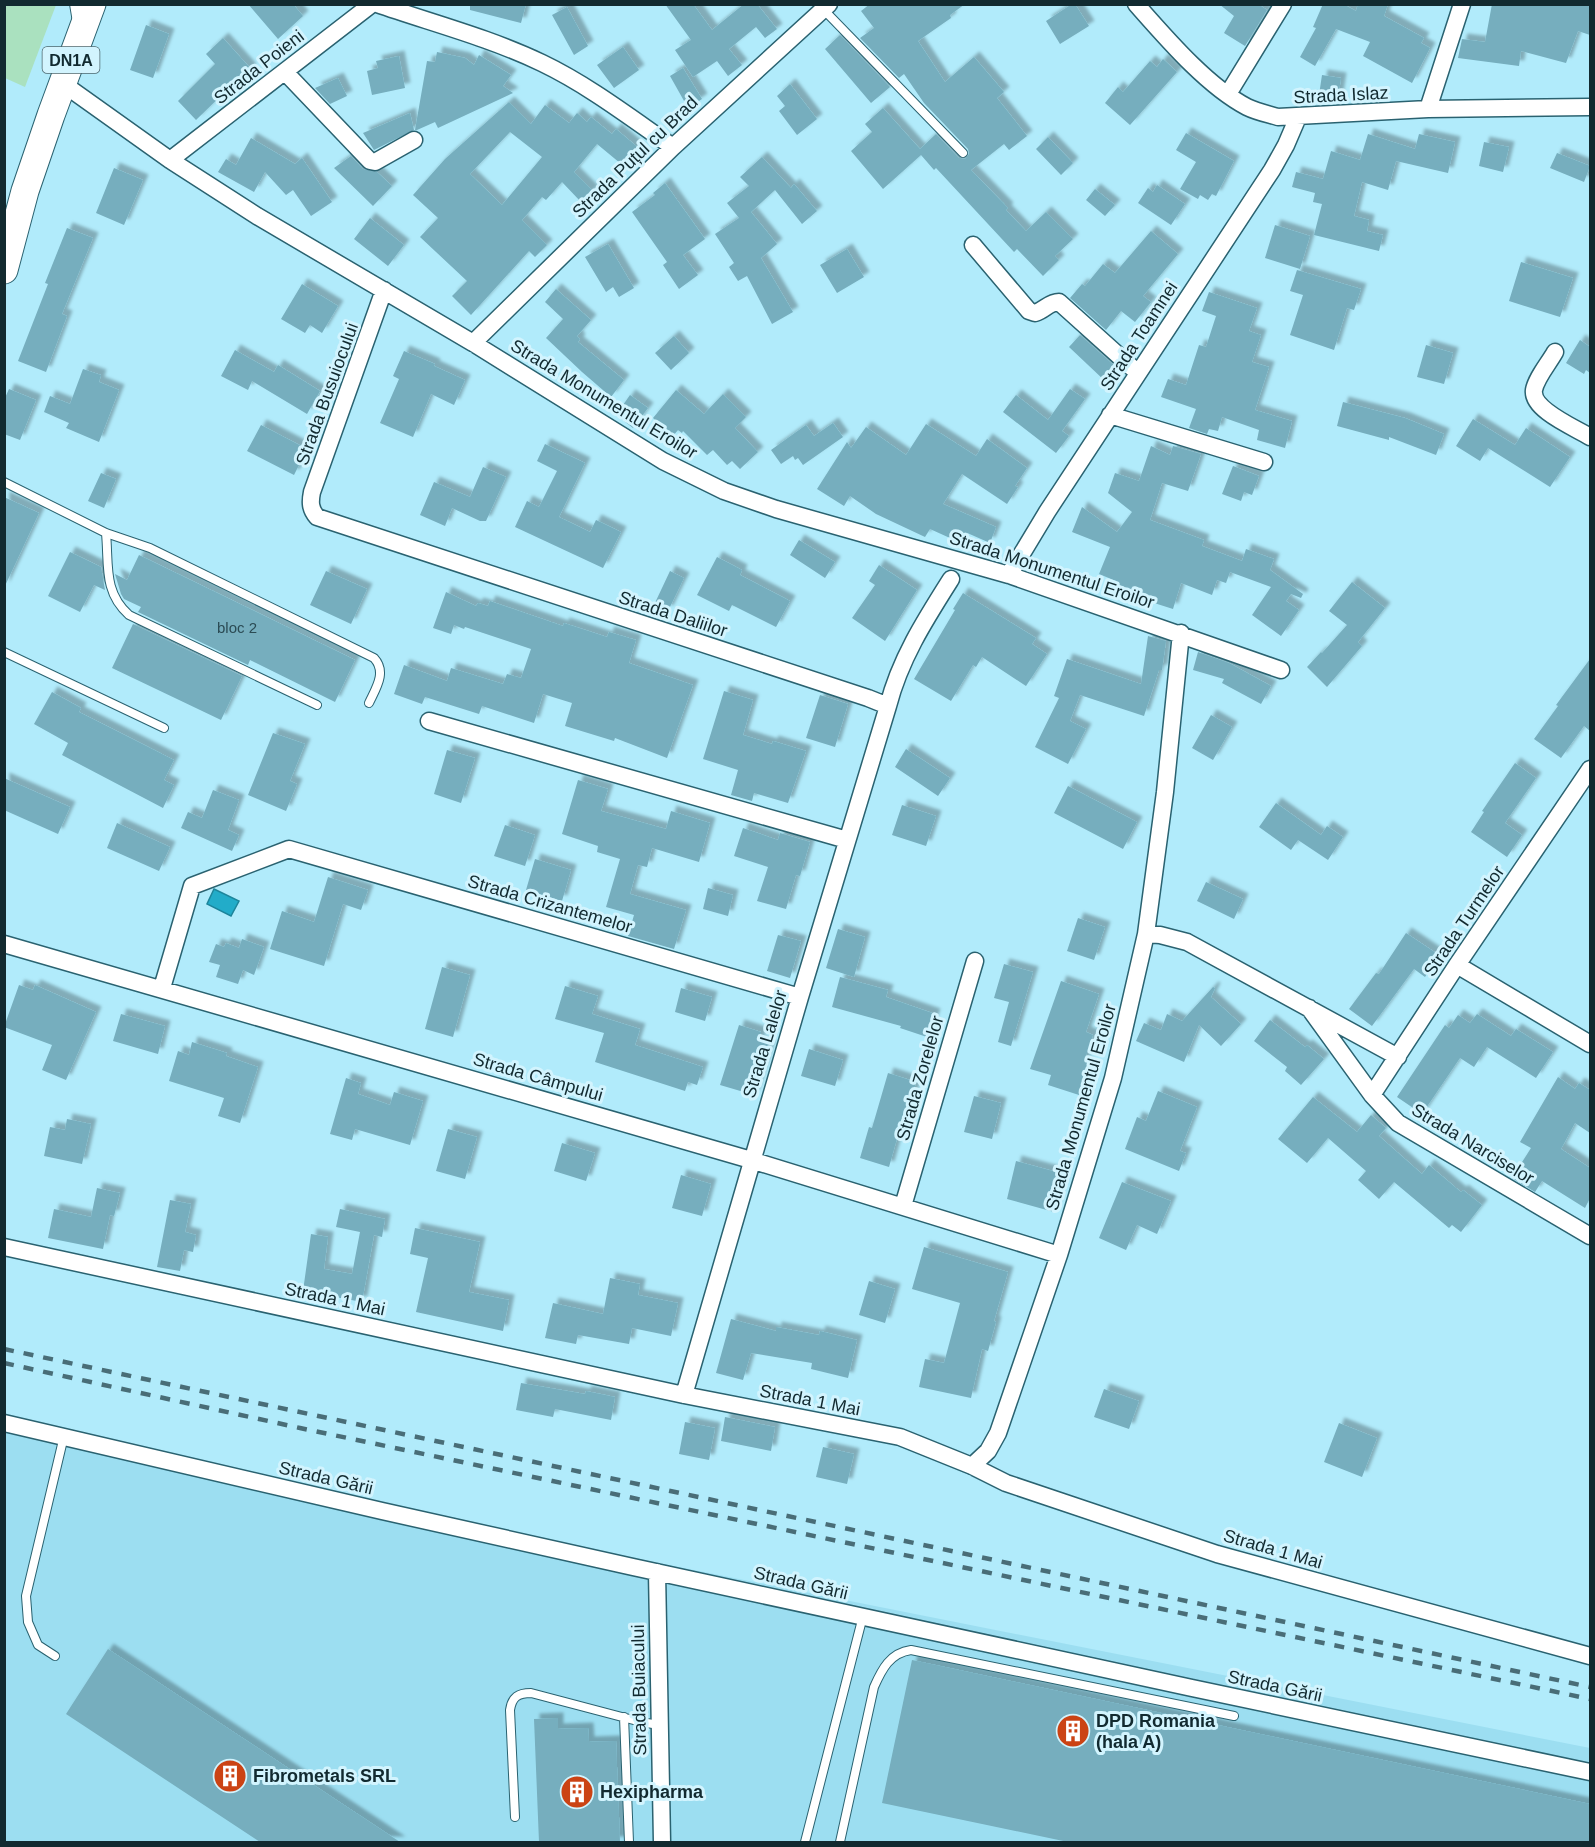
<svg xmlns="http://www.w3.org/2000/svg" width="1595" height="1847" font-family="Helvetica,sans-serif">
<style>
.built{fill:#9cdef1}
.green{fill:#aae1bf}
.water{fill:#22acc9;stroke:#1d859b;stroke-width:1.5}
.building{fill:#76aebe;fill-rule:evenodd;filter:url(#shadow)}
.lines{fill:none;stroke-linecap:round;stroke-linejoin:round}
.lane-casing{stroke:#2a6270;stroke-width:10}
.street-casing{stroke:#2a6270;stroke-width:19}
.primary-casing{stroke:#2a6270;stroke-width:29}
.lane{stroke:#fff;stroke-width:8}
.street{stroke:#fff;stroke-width:16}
.primary{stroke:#fff;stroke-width:27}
.rail{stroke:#496d77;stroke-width:4.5;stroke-dasharray:10 10;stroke-linecap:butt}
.labels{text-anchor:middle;stroke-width:6;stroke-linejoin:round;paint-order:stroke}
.number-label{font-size:15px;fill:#2b4b54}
.shield{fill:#d2f4fe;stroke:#4c676e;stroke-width:1.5}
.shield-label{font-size:16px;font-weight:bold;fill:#122a30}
.street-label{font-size:18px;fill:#122a30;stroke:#d2f4fe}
.poi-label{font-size:18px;font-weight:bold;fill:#122a30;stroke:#d2f4fe;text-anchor:start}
</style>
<defs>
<filter id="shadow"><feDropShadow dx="5.5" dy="-5.5" stdDeviation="1.5" flood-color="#0004"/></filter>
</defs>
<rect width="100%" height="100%" fill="#b1ebfb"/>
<path class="built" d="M4 1433 1590 1748V1842H5Z"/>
<path class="green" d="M5 4 56 5 25 87 5 78Z"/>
<path class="water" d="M214 889 239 901 231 916 207 904Z"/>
<path class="building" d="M248 4H293L303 16 278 39Z
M470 4H526L521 23 470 10Z
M665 4H693L712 30 744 4H757L777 29 765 38 756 27 729 49 742 65 728 76 717 61 693 77 675 50 691 40Z
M870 4H965L950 15 951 18 918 41 945 82 974 57 1004 92 997 98 1027 136 1009 150 1004 144 971 170 1008 208 1006 210 1026 231 1046 212 1073 239 1055 256 1059 260 1043 276 1017 249 1014 252 936 168 934 170 921 155 883 189 851 151 872 132 865 124 883 108 920 149 936 134 959 158 965 159 969 154 968 149 924 103 904 74 899 78 860 38 874 28 861 11Z
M1072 4H1075L1089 26 1060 44 1046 21Z
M1219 4H1258L1267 10 1245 46 1224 33 1234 16Z
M1323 4H1343L1356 11 1358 4H1388L1384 16 1424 38 1421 43 1430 48 1412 83 1363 56 1370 42 1336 29 1315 66 1300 57 1316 28 1313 27Z
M1492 4H1590V35L1578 31 1566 63 1521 51 1519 66 1458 58 1462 39 1485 42Z
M567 7 588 46 574 55 552 15Z
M146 25 169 34 153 78 130 70Z
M840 35 890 87 871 103 825 49Z
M223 38 251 69 233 84 196 120 178 101 215 64 206 54Z
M623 47 639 70 614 88 597 65Z
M437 52 465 58 474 65 479 55 511 75 503 86 513 93 438 128 435 122 417 130H415L427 61 435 62Z
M399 56 405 88 372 95 367 71 378 68 376 61Z
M1163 59 1177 72 1130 125 1105 103 1118 87 1123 92 1150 61 1157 67Z
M683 68 702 99 688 108 670 76Z
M1322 75 1341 78 1338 98 1319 95Z
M338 78 347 96 330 104 315 88Z
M790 84 817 119 797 135 779 111 785 106 777 96Z
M509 102 531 124 545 105 569 123 577 113 587 122 591 117 612 134 616 129 641 150 626 168 597 144 574 172 593 191 581 202 562 182 546 200 542 197 522 220 547 245 535 257 529 251 471 315 452 296 467 281 420 237 438 218 413 195 445 159ZM510 132 542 157 502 205 470 174Z
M410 113 414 130 374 150 363 133Z
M1186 133 1234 161 1216 196 1212 194 1208 200 1200 195 1198 199 1180 189 1196 162 1176 150Z
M1368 134 1415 149 1419 134 1455 142 1448 173 1396 161 1388 190 1362 182 1354 216 1369 220 1367 231 1383 235 1379 251 1314 235 1322 204 1313 202 1315 193 1292 187 1296 172 1323 179 1331 151 1360 160Z
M1048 137 1073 163 1061 175 1036 149Z
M251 138 295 164 302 158 332 202 311 216 293 190 286 195 265 172 254 192 218 172 226 159 236 165Z
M1484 142 1509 147 1503 172 1479 166Z
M1557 153 1590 166 1584 182 1550 168Z
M351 156 363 169 377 172 392 186 373 206 334 168Z
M762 157 791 188 794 184 817 211 802 224 775 190 751 212 777 244 761 258 793 312 772 324 747 276 738 281 729 267 734 263 715 234 739 218 727 203 749 186 740 177Z
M114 168 143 180 124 225 96 213Z
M665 183 705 239 683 255 698 275 679 289 663 265 667 262 632 212 655 195 653 193Z
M1157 185 1185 204 1171 225 1138 203 1148 188 1153 192Z
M1095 189 1115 205 1105 216 1086 200Z
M370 218 404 245 388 266 354 239Z
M1275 225 1310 236 1300 269 1265 258Z
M67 228 93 238 62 314 67 316 46 372 18 361 48 284 45 283Z
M1151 231 1178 254 1143 296 1151 302 1135 322 1121 311 1106 330 1070 298 1082 284 1085 286 1103 264 1115 273Z
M608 244 634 288 619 297 613 287 606 292 585 257Z
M847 249 864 277 837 293 820 265Z
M1521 262 1573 278 1560 317 1509 301Z
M1297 270 1361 289 1354 310 1347 308 1334 350 1290 335 1303 295 1290 291Z
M302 284 338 306 322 333 310 325 305 333 281 319Z
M556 289 591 320 577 336 580 339 578 342 624 380 611 397 582 372 546 338 563 319 545 302Z
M1209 292 1257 308 1249 331 1261 335 1252 362 1269 367 1255 410 1292 421 1285 448 1257 440 1259 430 1222 417 1218 431 1209 429 1207 434 1189 428 1196 409 1161 397 1168 379 1186 385 1199 345 1206 347 1216 316 1202 311Z
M1080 335 1117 368 1105 381 1069 347Z
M674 336 689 353 671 370 655 353Z
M1580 340 1590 347V373L1586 370 1584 374 1566 363Z
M1426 345 1453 353 1444 384 1417 377Z
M235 350 274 372 278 365 320 391 307 414 252 381 248 390 221 376Z
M404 351 435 364 434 366 465 380 454 405 431 394 413 437 380 423 399 379 393 376Z
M83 369 101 375 99 382 119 390 99 442 66 428 69 423 44 412 50 396 70 404Z
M9 389 36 400 20 440 4 434V400Z
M1070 389 1085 399 1062 431 1069 436 1056 453 1003 412 1016 395 1048 420Z
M676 390 704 414 723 394 746 417 735 428 758 452 740 469 732 461 727 465 713 450 707 455 683 431 682 433 678 430 673 436 653 418Z
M630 395 648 408 633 428 616 415Z
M1343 402 1405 418 1444 434 1436 455 1389 437V440L1337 426Z
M1473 419 1515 445 1526 428 1570 457 1550 487 1488 448 1480 461 1456 446Z
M833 423 843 437 803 465 798 458 795 460 793 456 781 464 771 450 806 425 814 436Z
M926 424 976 456 987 439 1027 468 1015 486 1018 487 1007 504 962 474 943 504 996 527 990 543 965 532 961 543 930 529 925 537 876 514 850 496 844 506 817 489 847 442 851 448 866 427 906 455Z
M261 425 307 449 294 475 247 451Z
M545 444 585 463 559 517 590 532 596 520 621 532 603 568 515 527 527 501 539 507 557 471 537 461Z
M1151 446 1170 455 1173 446 1201 454 1188 491 1162 483 1150 520 1204 540 1202 546 1242 561 1246 549 1274 559 1270 570 1303 594 1301 598 1291 594 1286 601 1299 610 1281 636 1252 615 1271 587 1230 572 1226 583 1217 580 1212 595 1181 583 1173 609 1129 595 1128 598 1112 592 1116 581 1099 574 1110 547 1072 532 1082 507 1117 532 1132 512 1108 493 1115 473 1139 481Z
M1233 466 1259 476 1252 495 1244 492 1241 501 1222 494Z
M483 467 506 477 486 521H480L452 508 445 526 420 515 434 482 470 497Z
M101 473 116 479 104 508 88 501Z
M4 497 39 513 4 588Z
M799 540 835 562 825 578 790 555Z
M70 552 101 567 105 590 94 585 80 612 48 596Z
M139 555 355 660 335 702 250 660 248 665 138 612 141 607 124 599 121 594 115 574 127 580Z
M717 557 742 570 740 575 790 601 776 627 732 605 729 611 697 595Z
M879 565 917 590 885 641 852 618 875 585 869 581Z
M326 571 367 589 351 624 310 605Z
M670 571 684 578 668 611 654 605Z
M1352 582 1385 608 1358 642 1362 646 1327 687 1307 667 1321 652 1322 653 1347 625 1329 611Z
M446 592 476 606 478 603 488 606 490 601 563 626 564 623 607 637 609 632 636 640 629 663 693 685 667 758 615 738 614 741 565 726 572 703 543 694 534 723 482 706 479 714 425 697 422 704 394 694 404 665 447 681 451 668 503 684 507 674 521 678 531 649 465 627 464 629 454 625 451 634 433 628Z
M963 593 1036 638 1032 644 1047 654 1026 686 982 657 976 667 973 665 951 701 914 679 955 610 953 609Z
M133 624 242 676 221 720 112 668Z
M1148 636 1166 641 1162 670H1159L1144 716 1080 695 1070 721 1086 729 1068 764 1035 747 1059 698 1054 696 1067 659 1141 684Z
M1198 652 1229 663 1271 686 1261 704 1222 683 1224 679 1193 670Z
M1590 659V731L1584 726 1561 758 1534 739 1558 706 1556 705Z
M724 691 753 700 743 735 772 744 773 741 806 751 788 803 754 793 752 801 731 795 738 770 703 759Z
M52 692 81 708 79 712 174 760 164 780 174 785 163 808 62 755 68 743 34 724Z
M820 695 848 704 835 747 806 738Z
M1211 715 1232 727 1213 760 1192 748Z
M273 733 305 744 290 781 297 784 286 811 248 795Z
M906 749 950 778 938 796 895 767Z
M447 750 475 758 461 803 434 794Z
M1515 763 1536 778 1505 823 1522 835 1507 857 1471 832 1484 812 1482 811Z
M4 778 70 807 58 834 4 810Z
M578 780 608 789 601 811 666 829 671 811 710 823 699 862 652 848 647 867 638 865 630 894 686 910 674 949 628 936 634 915 606 907 620 859 597 852 598 846 562 834Z
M1068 786 1137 822 1123 849 1054 813Z
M213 790 239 800 228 830 239 835 232 851 181 828 188 812 202 818Z
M1276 803 1321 835 1327 826 1343 837 1328 860 1298 840 1291 850 1259 827Z
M902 805 936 816 926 846 892 835Z
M117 823 170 847 159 871 107 848Z
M505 825 535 835 525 866 494 856Z
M743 828 778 840 780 833 810 842 800 876 796 875 786 909 757 901 768 867 734 856Z
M535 859 571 870 562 901 526 890Z
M328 877 368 890 361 910 343 904 324 966 270 949 282 911 314 922Z
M1206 882 1243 899 1234 919 1197 901Z
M708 888 733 895 728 916 703 909Z
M1078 918 1105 927 1094 960 1067 951Z
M838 929 865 937 854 977 826 968Z
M1406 933 1439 955 1425 977 1414 969 1372 1026 1349 1009 1376 973 1379 974Z
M778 935 801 941 790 978 767 971Z
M242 939 264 947 254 975 243 970 238 984 216 977 220 965 209 962 216 944 224 947 226 943 239 948Z
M1004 964 1033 972 1011 1046 998 1042 1009 1002 994 998Z
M442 967 470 975 453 1037 425 1029Z
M840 977 888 990 886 997 935 1014 927 1037 900 1028 901 1026 832 1007Z
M1061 981 1099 994 1086 1032 1093 1035 1084 1062 1089 1063 1079 1095 1048 1085 1051 1075 1030 1069Z
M19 985 33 990 35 985 96 1012 66 1080 42 1070 52 1045 4 1027Z
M565 986 598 996 592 1014 640 1029 635 1045 703 1067 697 1085 688 1082 685 1091 595 1062 604 1033 555 1019Z
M1213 987 1215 988 1211 997 1241 1024 1221 1046 1199 1025 1184 1062 1136 1041 1144 1023 1161 1030 1167 1014 1182 1021Z
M681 988 712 997 705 1021 675 1012Z
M121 1014 165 1026 158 1054 113 1041Z
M1477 1014 1511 1036 1516 1029 1553 1052 1536 1078 1487 1047 1474 1067 1460 1058 1422 1114 1397 1097 1445 1025 1449 1028 1458 1015 1470 1023Z
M1270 1020 1305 1047 1307 1045 1324 1059 1301 1085 1285 1071 1287 1067 1254 1041Z
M739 1025 761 1032 759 1041 770 1045 754 1095 720 1085Z
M192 1042 227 1053 226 1056 258 1067 240 1123 218 1116 224 1098 169 1081 178 1051 189 1055Z
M809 1049 843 1060 835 1086 801 1076Z
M888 1073 916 1082 905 1122 902 1121 889 1167 860 1158 869 1127 872 1128Z
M1558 1077 1575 1089 1579 1083 1590 1090V1133L1575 1123 1561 1149 1590 1168V1198L1585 1208 1542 1181 1535 1192 1512 1178 1531 1148 1520 1142Z
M346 1078 361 1083 358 1094 390 1105 394 1092 423 1101 410 1145 355 1129 352 1140 330 1134Z
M1158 1091 1197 1107 1180 1151 1186 1153 1179 1171 1125 1149 1137 1117 1146 1121Z
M974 1096 1001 1103 992 1139 964 1132Z
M1313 1097 1357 1132 1371 1115 1386 1128 1379 1136 1422 1174 1429 1165 1461 1192 1463 1190 1482 1205 1461 1232 1452 1225 1449 1228 1394 1182 1379 1199 1358 1180 1366 1171 1328 1138 1307 1163 1278 1139Z
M67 1119 91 1124 82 1164 44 1156 50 1127 65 1130Z
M448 1129 477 1137 465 1179 436 1171Z
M562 1143 595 1153 586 1181 554 1171Z
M1016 1161 1064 1174 1054 1212 1007 1199Z
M681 1175 711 1184 702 1216 672 1208Z
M1122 1182 1171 1201 1157 1234 1137 1225 1126 1250 1099 1238Z
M97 1188 120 1193 114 1216 110 1215 103 1249 48 1238 54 1209 91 1217Z
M170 1200 191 1204 185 1232 196 1235 193 1252 184 1250 180 1271 157 1267Z
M340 1209 385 1219 382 1237 374 1235 362 1302 303 1291 311 1234 328 1237 324 1269 352 1274 360 1232 336 1227Z
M415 1228 480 1242 469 1292 509 1300 503 1331 416 1312 428 1258 410 1254Z
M924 1247 1008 1272 994 1321 996 1322 988 1351 982 1349 971 1398 919 1387 925 1359 944 1363 960 1303 912 1289Z
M610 1278 640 1284 638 1295 678 1303 671 1336 632 1328 629 1344 578 1335 576 1344 545 1338 553 1303 603 1314Z
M869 1281 895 1289 885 1323 859 1315Z
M731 1319 776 1331V1327L819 1335 820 1331 857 1340 848 1378 811 1369 812 1363 751 1353 743 1380 716 1373Z
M521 1383 585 1394 586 1391 615 1397 611 1420 555 1409 553 1417 516 1410Z
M1104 1389 1139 1401 1129 1429 1094 1417Z
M725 1417 775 1427 771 1451 721 1441Z
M685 1422 715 1428 709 1460 679 1454Z
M1339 1423 1377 1438 1362 1477 1324 1462Z
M823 1447 854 1454 847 1484 816 1477Z
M108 1649 400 1842H260L66 1714Z
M912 1660 1590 1804V1842H1068L882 1803Z
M558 1718V1729L588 1728 589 1742 616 1741 620 1842H539L534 1719Z"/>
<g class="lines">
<defs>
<path id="lane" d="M74 4 77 22
M823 9 963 153
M4 482 106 533 150 548 374 658C387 672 376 688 369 703
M106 533C109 564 103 592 129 615L317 705
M4 652 164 728
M55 1656 38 1645 28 1622 26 1596 64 1436
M624 1717 629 1842
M515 1817 510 1710C512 1697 518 1693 531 1693L641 1722 659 1725
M805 1842 863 1616
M840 1842 874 1687C882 1669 890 1653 911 1650L1234 1716"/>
<path id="street" d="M377 4C432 23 490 38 542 63 588 85 631 118 673 147
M1136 4C1167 39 1207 86 1247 107 1257 112 1268 114 1278 117L1428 109 1590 107
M285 72 370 161 375 162 414 140
M62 83 170 160 257 216 473 343 663 461 724 491 776 509 1009 575 1281 670
M1228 94 1283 4
M1428 109 1462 4
M170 160 372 4
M973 245 1029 311 1035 313C1045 310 1049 302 1059 302L1138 373
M384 290 312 492C310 502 310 509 317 517L868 698 888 706C900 659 925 620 951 579
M473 343 673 147 829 4
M1555 352C1549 363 1536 378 1534 390 1531 410 1576 428 1590 437
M1110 415 1264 462
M1009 575 1047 512 1272 170 1286 145 1298 117
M429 721 847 840
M1146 934 1160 935 1187 942 1398 1057
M4 944 751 1160 1059 1255
M1457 965 1590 1044
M162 988 192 886 289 849 800 997
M1309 1008 1372 1095 1398 1123 1590 1236
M1372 1095 1457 965 1590 769
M903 1206 975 961
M4 1247 684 1395 900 1437 972 1466 1006 1483 1217 1554 1590 1656
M684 1395 800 997 888 706
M4 1423 382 1511 633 1567 1192 1688 1590 1772
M972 1466 988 1451 998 1433 1059 1255 1113 1078 1146 934 1165 792 1181 633
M657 1572 662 1842"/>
<path id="primary" d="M4 270 25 191 51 115 92 4"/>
</defs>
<use href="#lane" class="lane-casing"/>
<use href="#street" class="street-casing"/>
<use href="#primary" class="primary-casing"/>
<use href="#lane" class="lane"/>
<use href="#street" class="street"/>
<use href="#primary" class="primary"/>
<path class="rail" d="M4 1349 1590 1687
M4 1363 300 1428 1590 1699"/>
</g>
<defs>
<symbol id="building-disc" viewBox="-11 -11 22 22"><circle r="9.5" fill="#cb4314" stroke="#d2f4fe"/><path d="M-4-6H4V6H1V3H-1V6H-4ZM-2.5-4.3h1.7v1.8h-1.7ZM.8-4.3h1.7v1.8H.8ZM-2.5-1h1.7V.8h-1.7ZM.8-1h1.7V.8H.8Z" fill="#fff"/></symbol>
</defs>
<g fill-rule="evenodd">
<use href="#building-disc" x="1054" y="1712" width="38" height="38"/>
<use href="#building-disc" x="211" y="1757" width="38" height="38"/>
<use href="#building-disc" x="558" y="1773" width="38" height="38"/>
</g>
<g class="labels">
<g class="number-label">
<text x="237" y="633">bloc 2</text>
</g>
<rect class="shield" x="42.5" y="47" width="57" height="26" rx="4.5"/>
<g class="shield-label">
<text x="71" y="66">DN1A</text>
</g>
<g class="street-label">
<text transform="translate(259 67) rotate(-38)" y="6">Strada Poieni</text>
<text transform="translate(1341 95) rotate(-3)" y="6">Strada Islaz</text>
<text transform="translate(635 157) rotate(-44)" y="6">Strada Puțul cu Brad</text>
<text transform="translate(1139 336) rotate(-57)" y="6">Strada Toamnei</text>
<text transform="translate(327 394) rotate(-70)" y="6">Strada Busuiocului</text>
<text transform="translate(604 399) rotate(31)" y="6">Strada Monumentul Eroilor</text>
<text transform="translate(1052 570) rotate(18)" y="6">Strada Monumentul Eroilor</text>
<text transform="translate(673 614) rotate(18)" y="6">Strada Daliilor</text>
<text transform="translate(550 904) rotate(16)" y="6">Strada Crizantemelor</text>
<text transform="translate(1464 921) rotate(-56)" y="6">Strada Turmelor</text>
<text transform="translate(765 1044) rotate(-73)" y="6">Strada Lalelor</text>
<text transform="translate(538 1077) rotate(16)" y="6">Strada Câmpului</text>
<text transform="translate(920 1078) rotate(-74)" y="6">Strada Zorelelor</text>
<text transform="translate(1081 1107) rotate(-74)" y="6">Strada Monumentul Eroilor</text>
<text transform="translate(1473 1144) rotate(31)" y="6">Strada Narciselor</text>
<text transform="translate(335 1299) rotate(12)" y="6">Strada 1 Mai</text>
<text transform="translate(810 1400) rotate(11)" y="6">Strada 1 Mai</text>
<text transform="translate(326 1478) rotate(13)" y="6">Strada Gării</text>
<text transform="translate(1273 1549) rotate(16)" y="6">Strada 1 Mai</text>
<text transform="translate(801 1583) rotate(13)" y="6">Strada Gării</text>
<text transform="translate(1275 1686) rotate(12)" y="6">Strada Gării</text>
<text transform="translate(639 1690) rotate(-91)" y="6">Strada Buiacului</text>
</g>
<g class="poi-label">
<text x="1096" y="1727">DPD Romania<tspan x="1096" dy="21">(hala A)</tspan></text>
<text x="253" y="1782">Fibrometals SRL</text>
<text x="600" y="1798">Hexipharma</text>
</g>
</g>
<rect width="1595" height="1847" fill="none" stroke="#122a30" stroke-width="12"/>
</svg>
